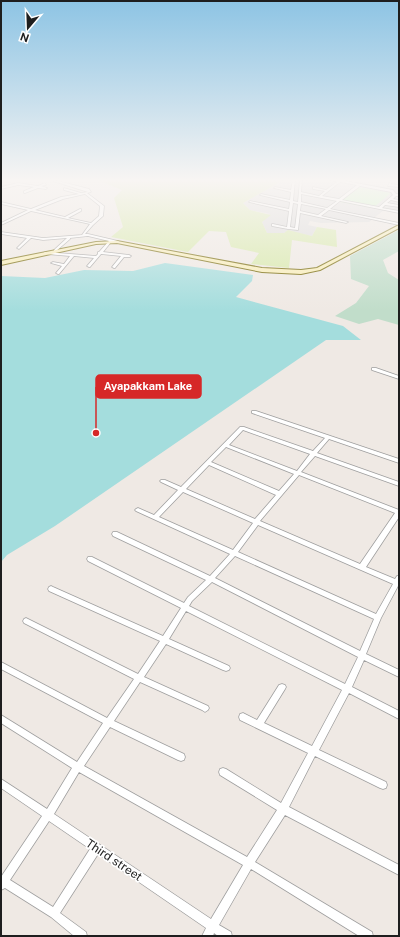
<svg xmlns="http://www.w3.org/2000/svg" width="400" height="937" font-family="'Public Sans',sans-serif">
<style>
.residential{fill:#dcdbdb}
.grass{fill:#d7e9aa}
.wetland{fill:#c1ddca}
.park{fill:#c9f9c1}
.water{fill:#a4dddd}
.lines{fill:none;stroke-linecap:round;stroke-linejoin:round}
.minor-casing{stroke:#9f9f9f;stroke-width:1.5}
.secondary-casing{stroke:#756805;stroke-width:2}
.minor{fill:#fff;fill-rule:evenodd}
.secondary{fill:#f9eeb8;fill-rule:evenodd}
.labels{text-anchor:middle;stroke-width:3.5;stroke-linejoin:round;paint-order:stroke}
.near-street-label{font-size:12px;fill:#1e1e1e;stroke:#fff}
.leader{fill:none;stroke:#d62828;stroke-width:1.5}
.callout-dot{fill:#d62828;stroke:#fff;stroke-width:1.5}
.callout{fill:#d62828;stroke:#d62828;stroke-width:1.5}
.callout-label{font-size:11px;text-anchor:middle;font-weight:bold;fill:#fff}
</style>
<rect width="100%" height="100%" fill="#efe9e4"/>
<path class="residential" d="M284 180H320L333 182 337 180H345L399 189V213L384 210 369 222 321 223 310 221 308 225 317 227 312 236 288 231 284 233H267L262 222 270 214 250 210 243 203Z"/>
<path class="grass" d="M97 180H284L243 203 250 210 271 215 262 222 267 233H284L288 230 312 236 317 227 336 230 337 247 292 240 289 268 251 264 259 253 231 247 226 232 209 231 188 252 111 237 123 227 114 198 122 190Z"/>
<path class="wetland" d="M399 230V251L383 260 388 273 399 280V325L378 319 359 324 335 316 356 303 369 286 351 279 350 256Z"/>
<path class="park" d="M359 187 391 193 373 208 340 202Z"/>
<path class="water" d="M165 263 253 275 252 281 236 297 343 326 361 340H326L55 526 7 555 1 562V276L45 278 84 270 133 271Z"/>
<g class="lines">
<defs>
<path id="minor" d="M50 180H54L89 189 91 192 87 193 104 206 103 216 93 225 85 234H88L118 241 119 242 117 243 111 242 103 252 129 255 131 256 130 257H124L115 268H114L112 267 121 256 101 254 90 267H89L87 266 94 258 74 256 59 274H58L56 273 62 266 51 263 53 262 64 264 70 256 46 254 44 253 45 252 96 256 98 254V252H99L109 241 88 236 70 238V239L55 252H54V250L67 238 43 240 31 238 19 249 17 248 27 238 1 234V232L43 238 82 235 90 224 31 211 1 225V223L28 210 1 204V202L31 209 61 197 79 194 64 190V188L81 193 88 192ZM85 194 100 206 99 216 91 223 68 218 81 211V209H80L65 217 35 210 63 199Z
M293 180H295L293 201 298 202 300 180H302L301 192 319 196 325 191 313 189V187L326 190 337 182 331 180H340L393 190 396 194H399V196H396L393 199 399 200V202L391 200 387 203 399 205V207L385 205 382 208 399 211V213L340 201 330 209 399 223V225L329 210 321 216 348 222 346 223 300 213 298 230 288 229 272 226V224H273L287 227 289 211 249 202 250 201 289 209 290 202 260 195 261 194 290 200 291 192 274 188 275 187 291 190ZM340 182 357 185 339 199 322 196ZM360 186 391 192 393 195 379 207 342 200ZM301 194 337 201 327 208 301 202ZM293 203 298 204 295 228 290 227ZM301 204 326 209 318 215 300 211Z
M391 180H393L391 184 399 185V187L388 186Z
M18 183 38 186 45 183 46 185 41 186 47 188 46 189 38 188 25 193H24V191L34 187 18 185 1 189V187Z
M372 368H376L399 376V379L372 370Z
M252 411H256L399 459V463L329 439 317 453 399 482V486L315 456 301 472 399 510V517L366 567 395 579 397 576H399V587L398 586 381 618 366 654 399 670V677L364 660 352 687 399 711V719L349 693 319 750 386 782 387 785 386 788 383 789 380 788 315 756 289 807 399 865V875L285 815 255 862 372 932 373 936H359L251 869 219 925 231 932 232 936H218L214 933 213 936H202L206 928 98 854 60 913 86 932 87 936H74L51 917 5 888 1 890V877L42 816 1 788V779L47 809 72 768 1 723V715L77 762 103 723 1 669V662L107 718 134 679 24 623 23 621 24 619 26 618 138 674 160 641 49 591 48 589 49 587 51 586 53 587 163 636 181 608 88 561 87 559 88 557H92L184 603 188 597 206 580 113 536 112 534 113 532H117L210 576 230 554 136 511 135 510 136 509 138 508 154 515 178 490 161 482 160 481 161 480H165L181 487 240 427H244L313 451 325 438 252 413ZM243 430 310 454 297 471 229 445ZM226 447 294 474 279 491 211 462ZM209 465 276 495 255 519 186 489ZM299 475 395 513 360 564 260 521ZM183 492 253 523 233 550 159 517ZM258 525 393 584 376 614 238 552ZM235 556 374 619 360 651 215 578ZM212 582 358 657 345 684 189 606 192 601ZM186 611 342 690 312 746 264 723 285 689 286 687 285 685 282 684 279 685 257 720 243 713 240 714 239 717 240 720 308 753 281 803 226 769 223 768 220 769 219 772 220 775 277 810 247 857 84 766 110 727 178 760 181 761 184 760 185 757 184 754 114 721 140 682 202 710 205 712 208 710 209 708 208 706 144 677 166 644 223 670 226 671 229 670 230 668 229 666 169 639ZM79 772 243 865 211 919 54 814ZM49 821 90 849 53 907 10 880Z"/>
<path id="secondary" d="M399 225V228L320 270 301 274 262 272 117 243 96 244 1 265V261L96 242 117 241 262 268 301 270 317 268Z"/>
</defs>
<use href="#minor" class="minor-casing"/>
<use href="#secondary" class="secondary-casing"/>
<use href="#minor" class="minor"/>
<use href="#secondary" class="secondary"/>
</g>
<linearGradient id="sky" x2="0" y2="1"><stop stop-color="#8dc4e4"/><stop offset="0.58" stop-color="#f8f5f3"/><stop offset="1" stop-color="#f8f5f3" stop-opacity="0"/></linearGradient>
<rect width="400" height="311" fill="url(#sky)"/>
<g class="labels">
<g class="near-street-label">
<text transform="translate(114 860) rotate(34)" y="4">Third street</text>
</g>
</g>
<path class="leader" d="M96 433L96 387"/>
<circle class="callout-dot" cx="96" cy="433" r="4"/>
<rect class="callout" x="96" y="375" width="105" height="23" rx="4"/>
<g class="callout-label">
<text x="148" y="390">Ayapakkam Lake</text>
</g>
<rect width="400" height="937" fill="none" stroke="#1e1e1e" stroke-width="4"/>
<g transform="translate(28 28) rotate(199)" stroke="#ffffff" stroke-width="3" paint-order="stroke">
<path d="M0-3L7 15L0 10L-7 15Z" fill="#1e1e1e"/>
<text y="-6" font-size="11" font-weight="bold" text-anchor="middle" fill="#1e1e1e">N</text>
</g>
</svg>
